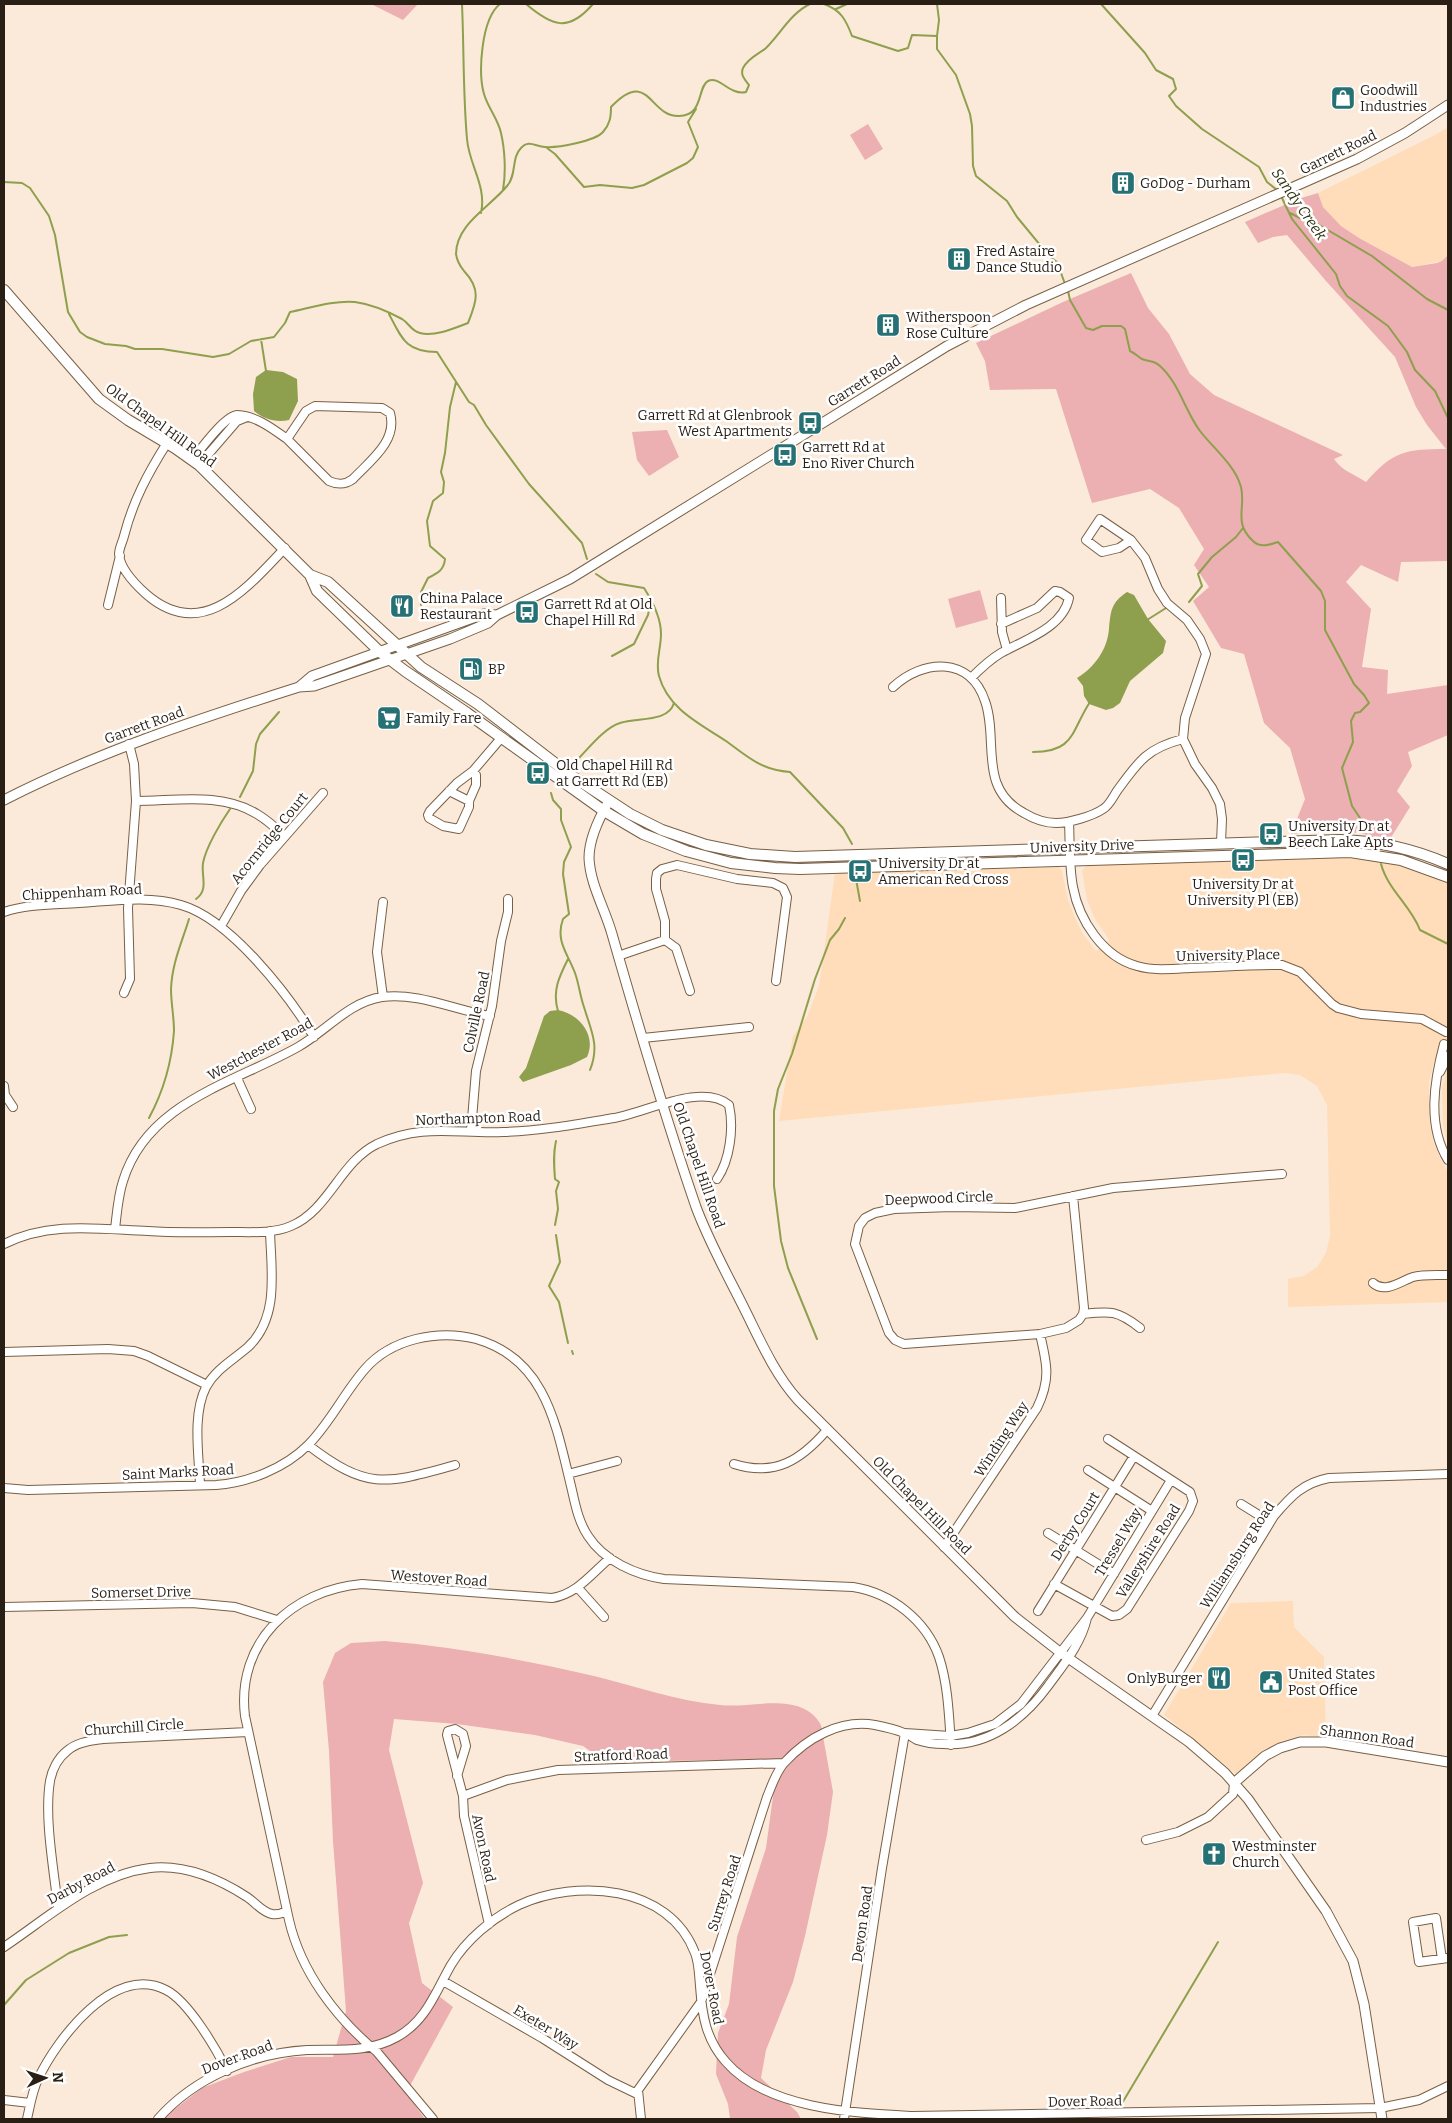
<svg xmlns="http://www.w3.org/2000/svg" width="1452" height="2123" font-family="Bitter,serif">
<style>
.built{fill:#ffddba}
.green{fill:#ecafb2}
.water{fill:#8e9f4d}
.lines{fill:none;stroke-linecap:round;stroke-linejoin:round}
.stream{stroke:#8e9f4d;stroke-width:2}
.minor-casing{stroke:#786046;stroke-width:10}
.tertiary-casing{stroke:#786046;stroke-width:11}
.secondary-casing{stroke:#786046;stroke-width:12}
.minor{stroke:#fff;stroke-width:8}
.tertiary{stroke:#fff;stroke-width:9}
.secondary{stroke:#fff;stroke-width:10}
.labels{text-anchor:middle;stroke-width:5;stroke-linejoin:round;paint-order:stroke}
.poi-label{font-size:14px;fill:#2a1f15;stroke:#fff;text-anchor:start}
.street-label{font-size:14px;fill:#2a1f15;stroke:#fff}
.water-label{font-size:15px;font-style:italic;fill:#2b320e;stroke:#fff}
</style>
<rect width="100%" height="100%" fill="#fbead9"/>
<path class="built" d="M1448 127V255L1442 261 1412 267 1359 238 1341 226 1323 207 1318 193 1435 135Z
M1340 857 1394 864 1448 883V1037L1434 1062 1429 1082V1096L1430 1125 1433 1141 1439 1156 1448 1172V1302L1288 1307V1279L1304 1276 1317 1267 1326 1253 1330 1236 1327 1105 1317 1086 1300 1075 1284 1073 779 1121 793 1036 807 1017 819 986 835 873 1059 867 1062 871 1068 900 1075 918 1083 934 1096 951 1109 940 1094 917 1087 900 1082 871 1087 865Z
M1448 1063V1146L1443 1125 1442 1089Z
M1293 1601 1294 1627 1324 1657 1326 1737 1302 1735 1282 1741 1263 1751 1236 1774 1164 1715 1231 1603Z"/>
<path class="green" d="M371 4H418L403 20Z
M868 124 883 149 865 160 850 135Z
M1318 193 1323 207 1341 226 1359 238 1412 267 1437 263 1442 261 1448 255V561L1401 562 1398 582 1361 565 1346 582 1371 609 1362 667 1388 670 1387 694 1448 685V735L1408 752 1412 766 1397 791 1410 807 1390 839 1341 830 1291 834 1305 799 1290 748 1264 723 1244 654 1221 648 1193 601 1209 587 1194 565 1204 549 1179 508 1150 489 1092 503 1056 389 990 390 985 361 976 343 1063 302 1131 273 1148 308 1169 334 1190 374 1214 395 1343 455 1334 459C1342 471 1354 474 1366 482 1393 451 1406 449 1446 449L1427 425 1416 407 1395 357 1326 281 1287 235 1273 237 1258 243 1245 222 1298 199Z
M667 430 679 457 649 476 637 460 632 432Z
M980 590 988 619 956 628 948 599Z
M385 1641C455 1647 526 1660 594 1676 635 1686 677 1701 720 1705 752 1709 801 1690 821 1725L833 1792 827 1835 805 1936 793 1982 766 2050 761 2078 797 2112 801 2119H730L728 2104 716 2074 718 2033 729 2004 737 1937 766 1848 778 1759 606 1762 583 1746 535 1735 457 1724 394 1719 389 1750 423 1883 409 1923 422 1983 453 2007 406 2093 425 2119H165L167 2115 202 2088 244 2072 291 2057H333L346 2011 333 1841 329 1751 323 1682 335 1653 351 1643Z"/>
<path class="water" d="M266 370 283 372 297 379 298 401 289 420C276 423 264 419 254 411L253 394 256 377Z
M1127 592 1134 595 1148 619 1166 641 1163 653 1130 681 1120 703 1113 708 1106 710 1089 704 1084 696 1083 686 1077 678C1094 668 1108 649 1109 628 1111 610 1111 603 1127 592Z
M558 1010C579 1014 597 1035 587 1057L571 1065 523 1082 519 1077 526 1068 544 1016 550 1011Z"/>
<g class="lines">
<path class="stream" d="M462 4C464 49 463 94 467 139 469 165 487 186 481 213
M500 4C481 19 478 73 484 94 488 108 498 119 501 133 505 150 506 173 503 190
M526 4C552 26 568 33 593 4
M824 4C841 10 846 20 852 36L898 51 908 48 912 35 937 36 939 20 937 4
M1101 4 1145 53 1156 70 1173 79 1176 89 1169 96 1176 106 1202 129 1259 167 1267 182 1277 190
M836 9 847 4
M937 36V49L956 75 970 114 972 126 973 166 976 176 1007 201 1017 217 1050 257 1057 262 1065 284
M547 148 555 154 584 187 600 185 632 188 644 185 687 163 693 158 698 147 688 122 696 109
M4 182 22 183 30 188 49 216 55 235 68 312 80 332 87 337 105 344 126 346 135 349H162L213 357 229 354 251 341 274 337 285 323 290 312C310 308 334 300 355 302 370 304 389 312 402 319 409 323 411 331 420 333 434 337 455 328 468 323 477 301 481 289 464 271 460 266 457 261 456 254 456 224 490 207 507 186 517 175 511 158 521 148 529 139 536 147 545 147 558 148 595 141 603 132 610 124 611 117 611 107 649 67 649 117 679 116 704 116 697 87 708 81 719 75 730 96 746 92L749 85C745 80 740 75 743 68 749 57 758 55 766 48 781 33 791 13 810 4
M1281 196 1292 219 1336 274 1340 286 1347 296 1388 326 1407 352 1415 370 1435 391 1448 418
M1290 213 1302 219H1309L1372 256 1427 299 1448 310
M1068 291 1070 300 1086 328 1093 330 1102 326H1121L1125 329 1130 351C1135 353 1138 357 1142 359 1149 362 1154 360 1160 366 1179 383 1185 411 1200 431 1213 448 1235 465 1241 487 1246 508 1233 523 1253 541 1260 548 1269 545 1278 542L1321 591 1325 601V630L1354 684 1364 695 1369 703 1360 712 1355 713 1351 721 1353 742 1342 768 1352 806 1370 833
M389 314C402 339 406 352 437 352L469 402 474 405 486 425 529 484 582 543 587 559
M261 339 266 371
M596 574 608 582 644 588C653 602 661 617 661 634 661 649 655 662 659 676 668 709 700 724 726 741 748 757 761 770 790 772L843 828 852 844
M1189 602 1202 586 1198 574 1212 557 1236 537 1243 528
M421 605V592L428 578C438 573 444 570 445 559L430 546 427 521 433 501 443 493 444 482 441 472 445 453 450 407 456 382
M1147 620 1166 608
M612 656 634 644 648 615 651 599
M1033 752C1075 752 1071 731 1090 702
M577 760C589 748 604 728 620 723 637 717 668 723 674 703
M551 793 553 800 561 809V820L571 847 564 862 563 874 569 914 563 919C555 941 568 954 575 973 579 984 580 996 584 1007 591 1031 600 1045 590 1070
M240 797 253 771 256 744 260 734 279 712
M1381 864C1388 890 1411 906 1420 930L1448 944
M856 879 860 901
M196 899C209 890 201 876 203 863 206 847 221 822 230 809
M558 1011C552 991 559 977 568 959
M149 1118C163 1092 172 1060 174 1031 174 1017 171 1003 171 989 172 963 182 942 189 919
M555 1225 558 1209 556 1191 559 1182 555 1179C554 1166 553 1154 556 1141
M556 1235 560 1262 549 1286 559 1302 568 1343
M817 1339 788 1268 781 1241 774 1186V1111L778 1089 792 1054 815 979 830 940 839 929 845 918
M572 1351 573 1354
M4 2005 26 1980 69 1953 109 1937 127 1935
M1121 2105 1218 1942"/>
<defs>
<path id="minor" d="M315 406 382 408 390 413C398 441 370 461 353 479 345 485 338 485 329 481L287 439 306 411Z
M167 443C148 473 133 501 124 536 123 541 119 548 119 554 120 569 136 585 146 594 202 643 247 588 285 548
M192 460C200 450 226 414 238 415 256 416 273 429 287 439
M199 465 237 421 247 417
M1131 540 1119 548 1102 552 1086 540 1100 519 1131 540 1145 558 1158 589 1167 603 1187 620 1200 639 1206 654 1185 718 1183 739 1195 764 1212 788 1220 804 1222 819 1221 843
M1001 598 1002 632 1007 650
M108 605 120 556
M971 678C980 669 989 660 1001 653 1024 640 1063 628 1069 598L1060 592 1055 591 1037 608 1001 624
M893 687C923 659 970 656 985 701 999 740 977 788 1024 813 1034 819 1045 823 1056 823 1069 823 1093 816 1103 809 1109 806 1113 797 1117 791 1138 762 1147 748 1183 739
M473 771 476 775V785L469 801V807L459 829 443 826 429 818 428 815 430 811 457 783 473 771 502 737
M449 791 469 801
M136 801C176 801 221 792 257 814 267 820 276 828 284 836
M1069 822C1070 843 1069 866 1073 887 1079 920 1103 957 1137 966 1154 971 1173 969 1190 968 1221 967 1251 965 1282 965L1300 972 1332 1004 1338 1008 1361 1014 1422 1019 1446 1032
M383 902 377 952 383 997
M4 912C28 904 53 905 79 903 112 901 148 895 181 905 230 919 288 994 314 1037
M221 926 241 891 260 865 323 793
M665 940 676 948 690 991
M618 956 665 940V921L656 889V879L657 873 662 869 677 865 737 879 773 883 783 888 787 897 776 981
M124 993 130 979 128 908 136 801 134 764 129 744
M643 1038 749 1027
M1444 1044C1434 1081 1427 1126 1448 1160
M1440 1072 1448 1056
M237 1078 251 1109
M4 1086 5 1095 13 1107
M471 1131 476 1071 492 1006 501 941 508 912V899
M1073 1196 1084 1308 1083 1314
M115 1229C117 1213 118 1196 123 1181 147 1102 234 1083 298 1047 326 1031 349 1002 382 997 417 992 455 1010 490 1016
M4 1244C49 1221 99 1229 148 1231 175 1233 202 1232 230 1232 250 1232 272 1234 291 1226 329 1210 340 1162 377 1144 423 1123 456 1134 503 1132 540 1131 578 1124 614 1118 645 1113 702 1082 729 1105 734 1128 730 1160 717 1179
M1373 1283C1385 1294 1401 1281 1413 1277 1423 1274 1437 1275 1448 1275
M1140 1328C1117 1310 1110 1311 1083 1314L1079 1320 1066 1328 1040 1334 904 1344 895 1340 889 1333 855 1244 859 1226 865 1218 875 1213 894 1209 952 1207 1015 1208 1113 1188 1282 1174
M4 1352 108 1349 134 1351 148 1356 207 1385
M308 1445C368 1491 386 1484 455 1465
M734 1464C775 1477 801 1460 827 1430
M1088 1470 1152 1511
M568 1474 617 1461
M200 1485C199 1455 192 1415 206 1387 216 1369 233 1360 248 1347 280 1317 271 1270 270 1231
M4 1488 28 1490 216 1485C248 1483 285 1468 308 1445 330 1423 344 1393 365 1369 391 1339 438 1329 476 1339 546 1359 556 1425 571 1486 575 1503 578 1521 588 1536 604 1561 636 1575 664 1579L853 1587C891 1593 926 1620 939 1657 948 1684 949 1716 951 1745
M1241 1504 1270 1522
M1048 1533 1114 1574
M944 1547 1037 1408C1051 1379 1047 1364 1040 1334
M1054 1584 1112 1616 1119 1615 1127 1609 1189 1511 1193 1501 1190 1492 1108 1439
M578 1588 604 1617
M4 1607 192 1603 235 1607 277 1620
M1038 1611 1134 1456
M1152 1716 1274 1516C1291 1496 1303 1483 1329 1478L1448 1474
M905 1733 950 1736 968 1733 995 1724 1021 1704 1087 1618 1171 1480
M457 1776 466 1746 463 1734 455 1729 448 1731 447 1735 463 1796 464 1816 489 1924
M463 1796 507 1780 558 1770 784 1763
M1146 1840 1178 1832 1208 1817 1233 1794 1234 1783
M58 1908C54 1870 44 1818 50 1781 52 1770 58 1758 67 1751 77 1742 90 1741 103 1739L248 1732
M4 1947C49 1917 94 1875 150 1868 185 1864 219 1879 247 1897 256 1903 262 1912 272 1914 278 1915 283 1913 287 1911
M1442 1959 1436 1918 1413 1922 1419 1962 1448 1958
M443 1981 542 2038 608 2080 637 2094
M4 2100 30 2103
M27 2119C30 2106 32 2092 38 2079 57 2039 114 1963 166 1990 188 2001 216 2048 227 2071
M158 2119C194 2078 252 2053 307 2050 339 2049 368 2053 397 2037 426 2021 435 1993 451 1965 466 1940 492 1918 519 1905 576 1879 669 1884 695 1953 699 1963 699 1975 700 1986 702 2015 706 2040 726 2062 767 2109 853 2113 912 2116L1380 2108 1419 2100 1448 2086
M433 2119 377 2052C336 2018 301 1972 289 1920L245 1716C236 1642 292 1590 362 1584L552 1598C577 1594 591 1574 610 1558
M641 2119 638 2090 701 2002 767 1797C772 1785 776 1772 784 1763 807 1738 840 1719 875 1725 885 1727 895 1729 904 1733 909 1734 913 1738 917 1740 926 1743 935 1744 944 1744 988 1747 1023 1720 1048 1686 1064 1664 1081 1644 1087 1618
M844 2119 882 1868 905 1733"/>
<path id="tertiary" d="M299 687 312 676 484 614 497 615
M4 800C98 752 198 719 299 687L314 686 450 639 488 623 497 615 570 579 604 558 947 346 1026 305 1357 159 1405 133 1448 105
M609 801C599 818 589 838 589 858 590 884 605 909 612 934 638 1025 665 1117 696 1207 709 1242 727 1274 744 1308 760 1340 774 1373 798 1400L1015 1617 1061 1653 1189 1742 1225 1773 1248 1799 1326 1911 1353 1961 1364 2004 1382 2119
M1234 1783 1265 1756 1280 1748 1300 1742H1326L1448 1762"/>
<path id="secondary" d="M4 290 99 399 128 420 175 448 199 465 310 575 317 591 380 652 405 671 467 713 604 811 643 834 686 851 731 863 775 868 800 869 1350 852 1401 860 1448 877
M310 575 328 582 421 667 478 704 569 774 630 814 662 830 706 845 750 854 795 857 1340 840C1378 841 1414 849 1448 864"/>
</defs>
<use href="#minor" class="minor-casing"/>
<use href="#tertiary" class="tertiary-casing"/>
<use href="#secondary" class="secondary-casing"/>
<use href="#minor" class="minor"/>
<use href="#tertiary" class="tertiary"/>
<use href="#secondary" class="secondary"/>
</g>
<defs>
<symbol id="shop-square" viewBox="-11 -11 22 22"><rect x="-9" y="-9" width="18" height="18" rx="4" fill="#267173" stroke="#fff"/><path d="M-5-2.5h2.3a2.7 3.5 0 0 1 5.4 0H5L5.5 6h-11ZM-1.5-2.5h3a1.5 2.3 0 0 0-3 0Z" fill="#fff"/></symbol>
<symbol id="building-square" viewBox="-11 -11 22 22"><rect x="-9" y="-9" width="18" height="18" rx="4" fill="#267173" stroke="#fff"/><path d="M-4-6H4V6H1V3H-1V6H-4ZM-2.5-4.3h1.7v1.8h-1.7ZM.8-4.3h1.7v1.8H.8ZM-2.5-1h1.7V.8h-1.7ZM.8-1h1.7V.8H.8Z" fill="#fff"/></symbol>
<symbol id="bus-square" viewBox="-11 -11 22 22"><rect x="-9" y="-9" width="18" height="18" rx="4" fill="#267173" stroke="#fff"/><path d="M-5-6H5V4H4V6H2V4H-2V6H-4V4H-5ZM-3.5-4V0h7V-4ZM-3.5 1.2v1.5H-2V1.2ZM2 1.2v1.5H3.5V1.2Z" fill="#fff"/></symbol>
<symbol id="restaurant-square" viewBox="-11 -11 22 22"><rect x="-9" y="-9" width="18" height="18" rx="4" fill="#267173" stroke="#fff"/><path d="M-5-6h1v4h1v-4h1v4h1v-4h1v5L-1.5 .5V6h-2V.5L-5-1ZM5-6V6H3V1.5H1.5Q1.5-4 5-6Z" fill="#fff"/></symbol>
<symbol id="fuel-square" viewBox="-11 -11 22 22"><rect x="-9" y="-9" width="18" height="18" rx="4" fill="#267173" stroke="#fff"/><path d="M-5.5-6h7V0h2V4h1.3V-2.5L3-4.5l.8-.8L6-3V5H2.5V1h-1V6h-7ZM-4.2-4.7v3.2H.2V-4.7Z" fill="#fff"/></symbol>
<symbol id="supermarket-square" viewBox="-11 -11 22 22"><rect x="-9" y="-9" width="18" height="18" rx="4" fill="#267173" stroke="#fff"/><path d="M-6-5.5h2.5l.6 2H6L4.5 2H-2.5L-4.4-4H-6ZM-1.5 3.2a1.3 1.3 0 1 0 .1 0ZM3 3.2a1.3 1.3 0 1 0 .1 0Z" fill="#fff"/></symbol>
<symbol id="civic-square" viewBox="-11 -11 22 22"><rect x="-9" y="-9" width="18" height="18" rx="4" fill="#267173" stroke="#fff"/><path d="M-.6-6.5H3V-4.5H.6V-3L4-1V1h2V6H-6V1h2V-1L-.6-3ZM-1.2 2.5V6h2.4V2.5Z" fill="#fff"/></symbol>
<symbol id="church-square" viewBox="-11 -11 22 22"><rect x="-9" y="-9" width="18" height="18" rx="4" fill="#267173" stroke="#fff"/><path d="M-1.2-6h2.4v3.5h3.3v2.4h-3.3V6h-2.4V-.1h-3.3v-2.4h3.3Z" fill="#fff"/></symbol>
</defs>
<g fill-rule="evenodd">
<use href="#shop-square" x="1329" y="84" width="28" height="28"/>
<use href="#building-square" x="1109" y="169" width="28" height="28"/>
<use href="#building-square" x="945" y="245" width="28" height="28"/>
<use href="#building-square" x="874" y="311" width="28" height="28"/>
<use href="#bus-square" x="796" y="409" width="28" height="28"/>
<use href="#bus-square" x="771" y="441" width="28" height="28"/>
<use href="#restaurant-square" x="388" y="592" width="28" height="28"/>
<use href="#bus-square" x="513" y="598" width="28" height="28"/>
<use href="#fuel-square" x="457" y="655" width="28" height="28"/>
<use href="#supermarket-square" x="375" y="704" width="28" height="28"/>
<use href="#bus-square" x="524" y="759" width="28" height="28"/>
<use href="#bus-square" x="1257" y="820" width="28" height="28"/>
<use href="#bus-square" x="1229" y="846" width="28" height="28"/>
<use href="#bus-square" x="846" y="857" width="28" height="28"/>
<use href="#restaurant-square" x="1205" y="1664" width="28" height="28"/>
<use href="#civic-square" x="1257" y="1668" width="28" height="28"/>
<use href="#church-square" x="1200" y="1840" width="28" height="28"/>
</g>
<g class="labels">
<g class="poi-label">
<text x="1360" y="95">Goodwill<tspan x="1360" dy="16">Industries</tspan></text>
<text x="1140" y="188">GoDog - Durham</text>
<text x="976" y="256">Fred Astaire<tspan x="976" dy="16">Dance Studio</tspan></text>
<text x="906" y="322">Witherspoon<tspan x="906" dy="16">Rose Culture</tspan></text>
<text x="792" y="420" text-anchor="end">Garrett Rd at Glenbrook<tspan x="792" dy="16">West Apartments</tspan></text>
<text x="802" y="452">Garrett Rd at<tspan x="802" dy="16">Eno River Church</tspan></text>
<text x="420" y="603">China Palace<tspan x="420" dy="16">Restaurant</tspan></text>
<text x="544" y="609">Garrett Rd at Old<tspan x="544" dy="16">Chapel Hill Rd</tspan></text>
<text x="488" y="674">BP</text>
<text x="406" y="723">Family Fare</text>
<text x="556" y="770">Old Chapel Hill Rd<tspan x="556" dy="16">at Garrett Rd (EB)</tspan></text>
<text x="1288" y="831">University Dr at<tspan x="1288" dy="16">Beech Lake Apts</tspan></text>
<text x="878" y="868">University Dr at<tspan x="878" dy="16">American Red Cross</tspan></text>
<text x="1243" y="889" text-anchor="middle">University Dr at<tspan x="1243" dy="16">University Pl (EB)</tspan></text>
<text x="1288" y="1679">United States<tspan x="1288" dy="16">Post Office</tspan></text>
<text x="1202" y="1683" text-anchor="end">OnlyBurger</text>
<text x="1232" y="1851">Westminster<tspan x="1232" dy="16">Church</tspan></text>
</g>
<g class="street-label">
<text transform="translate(1338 152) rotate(-26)" y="5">Garrett Road</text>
<text transform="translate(864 381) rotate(-32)" y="5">Garrett Road</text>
<text transform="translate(161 425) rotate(36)" y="5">Old Chapel Hill Road</text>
<text transform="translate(144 725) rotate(-20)" y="5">Garrett Road</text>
<text transform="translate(269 838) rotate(-51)" y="5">Acornridge Court</text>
<text transform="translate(1082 846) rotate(-2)" y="5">University Drive</text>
<text transform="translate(82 892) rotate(-3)" y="5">Chippenham Road</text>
<text transform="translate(1228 955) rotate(-1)" y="5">University Place</text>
<text transform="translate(476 1012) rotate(-78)" y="5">Colville Road</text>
<text transform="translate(260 1049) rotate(-28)" y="5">Westchester Road</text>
<text transform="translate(478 1118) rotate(-2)" y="5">Northampton Road</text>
<text transform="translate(699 1165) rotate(71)" y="5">Old Chapel Hill Road</text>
<text transform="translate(939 1198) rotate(-2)" y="5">Deepwood Circle</text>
<text transform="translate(1001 1439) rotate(-57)" y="5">Winding Way</text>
<text transform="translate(178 1472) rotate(-3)" y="5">Saint Marks Road</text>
<text transform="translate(922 1505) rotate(45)" y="5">Old Chapel Hill Road</text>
<text transform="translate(1075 1526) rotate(-58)" y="5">Derby Court</text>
<text transform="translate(1118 1542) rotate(-59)" y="5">Tressel Way</text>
<text transform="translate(1148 1551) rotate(-58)" y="5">Valleyshire Road</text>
<text transform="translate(1237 1555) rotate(-57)" y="5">Williamsburg Road</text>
<text transform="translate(439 1578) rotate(4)" y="5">Westover Road</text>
<text transform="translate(141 1592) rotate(-1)" y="5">Somerset Drive</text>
<text transform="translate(134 1727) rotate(-4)" y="5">Churchill Circle</text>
<text transform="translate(1367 1736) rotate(8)" y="5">Shannon Road</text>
<text transform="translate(621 1755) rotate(-2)" y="5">Stratford Road</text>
<text transform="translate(484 1848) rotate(78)" y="5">Avon Road</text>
<text transform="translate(81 1883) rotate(-28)" y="5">Darby Road</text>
<text transform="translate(724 1893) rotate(-72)" y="5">Surrey Road</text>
<text transform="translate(862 1924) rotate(-82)" y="5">Devon Road</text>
<text transform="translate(712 1988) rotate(79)" y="5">Dover Road</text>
<text transform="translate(546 2027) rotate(31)" y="5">Exeter Way</text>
<text transform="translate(237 2057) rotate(-20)" y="5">Dover Road</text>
<text transform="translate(1085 2101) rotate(-1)" y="5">Dover Road</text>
</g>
<g class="water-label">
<text transform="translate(1299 204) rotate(55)" y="5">Sandy Creek</text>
</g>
</g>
<rect width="1452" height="2123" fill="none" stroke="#2a1f15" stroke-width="10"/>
<g transform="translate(45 2078) rotate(87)" stroke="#ffffff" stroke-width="4" paint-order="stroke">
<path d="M0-4L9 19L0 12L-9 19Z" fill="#2a1f15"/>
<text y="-8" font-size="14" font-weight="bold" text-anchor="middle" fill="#2a1f15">N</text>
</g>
</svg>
